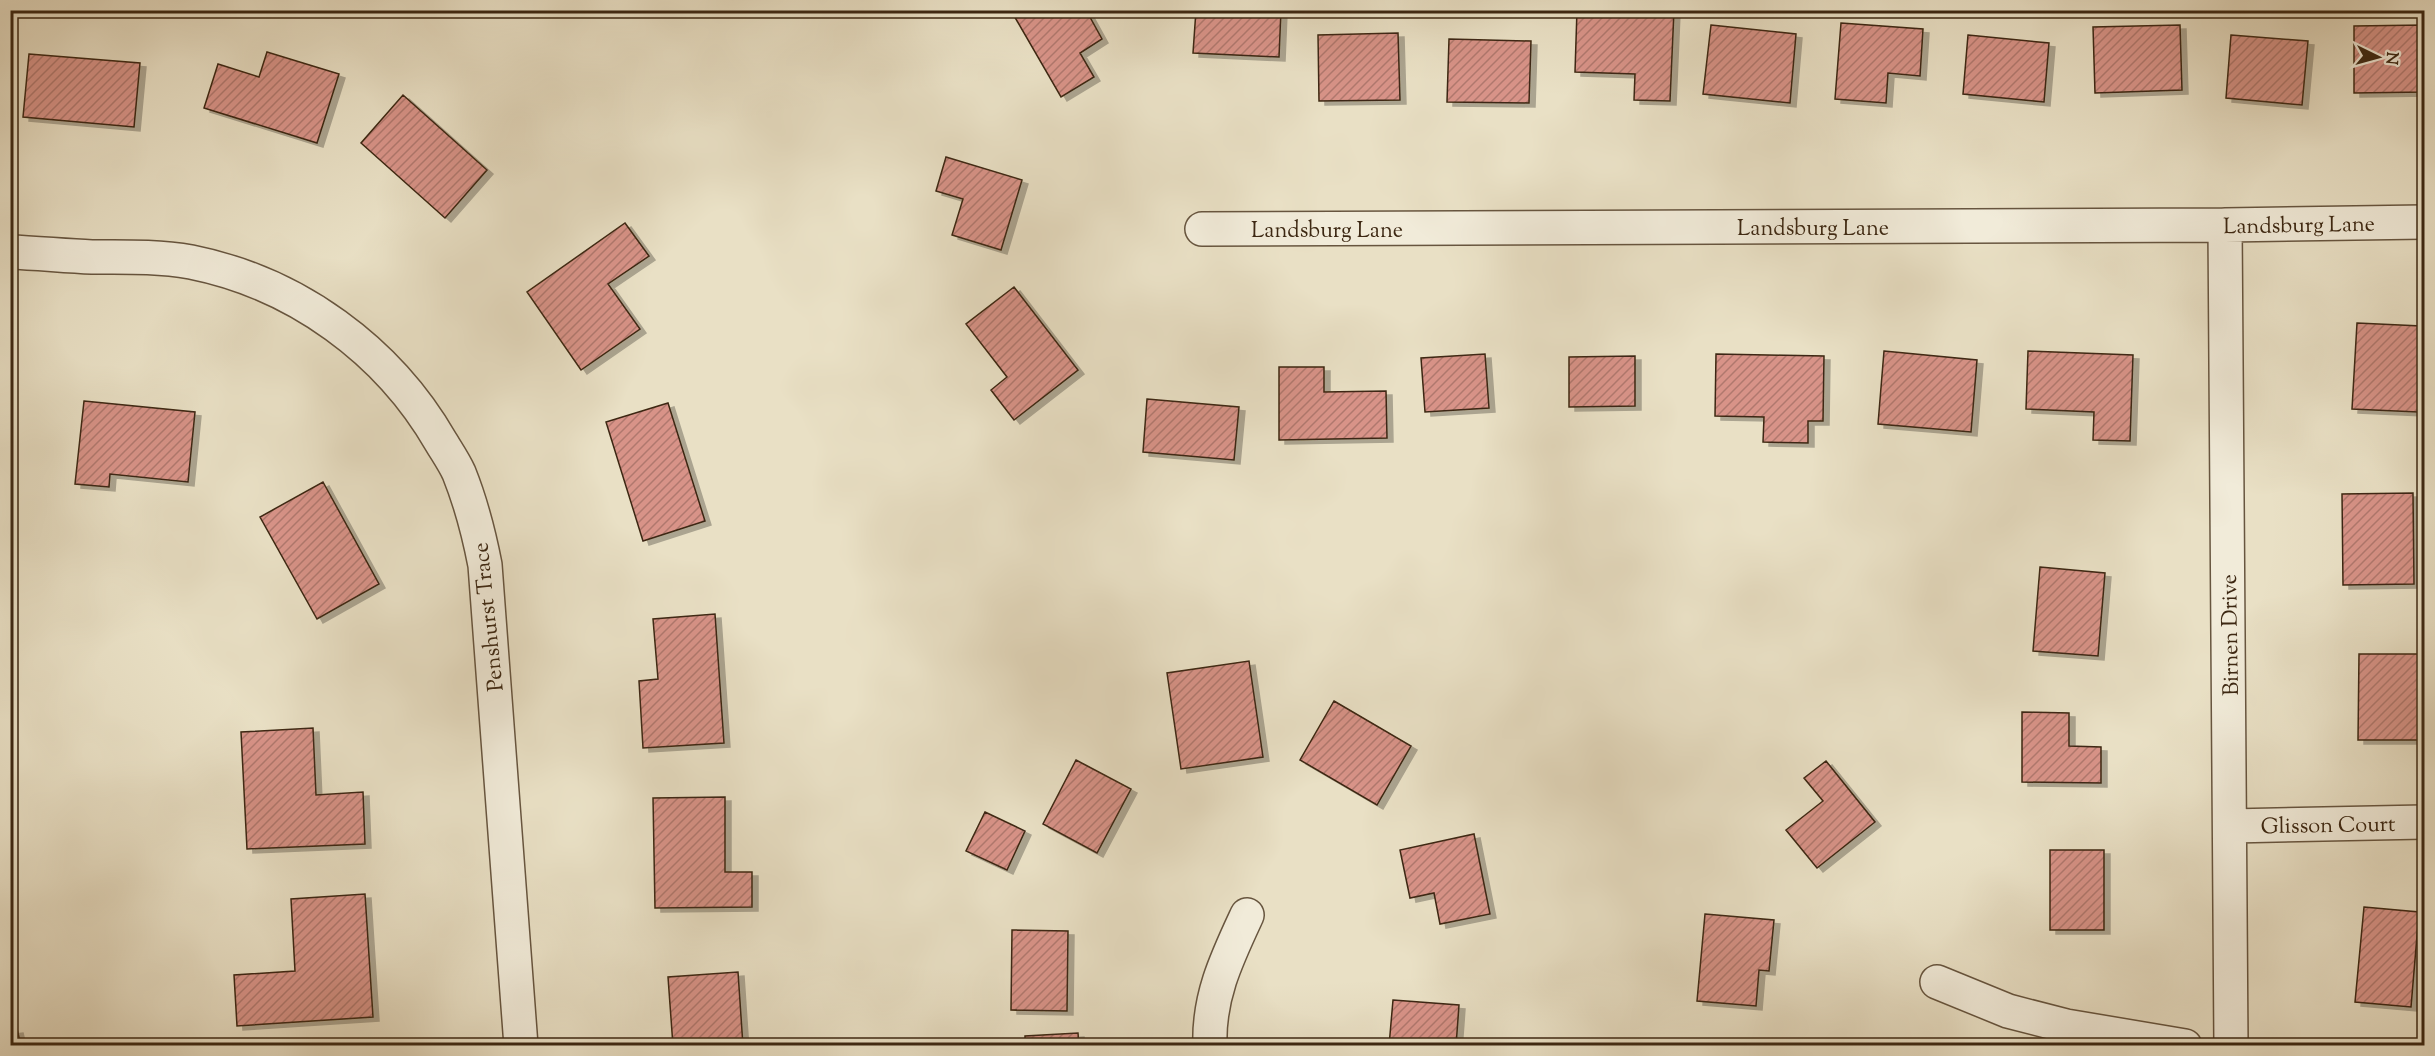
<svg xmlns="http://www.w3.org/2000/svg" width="2435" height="1056" font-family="'Sorts Mill Goudy',serif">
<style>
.building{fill:url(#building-hatch);stroke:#3c2712;stroke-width:1.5;filter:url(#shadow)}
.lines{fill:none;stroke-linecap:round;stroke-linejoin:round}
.street-casing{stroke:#67553f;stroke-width:36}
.street{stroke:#f1ebd9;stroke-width:33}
.labels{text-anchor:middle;stroke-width:4.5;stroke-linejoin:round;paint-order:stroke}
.street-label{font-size:22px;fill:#3c2712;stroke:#f1ebd9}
</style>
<defs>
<pattern id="building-hatch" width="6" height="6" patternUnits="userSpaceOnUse" patternTransform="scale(1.5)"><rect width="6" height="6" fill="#d89388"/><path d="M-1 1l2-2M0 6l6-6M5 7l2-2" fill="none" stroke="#b0786e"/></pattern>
<filter id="shadow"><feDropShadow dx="6" dy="4" stdDeviation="0" flood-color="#0004"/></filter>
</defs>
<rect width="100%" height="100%" fill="#e9e0c5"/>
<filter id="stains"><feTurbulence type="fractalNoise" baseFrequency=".00333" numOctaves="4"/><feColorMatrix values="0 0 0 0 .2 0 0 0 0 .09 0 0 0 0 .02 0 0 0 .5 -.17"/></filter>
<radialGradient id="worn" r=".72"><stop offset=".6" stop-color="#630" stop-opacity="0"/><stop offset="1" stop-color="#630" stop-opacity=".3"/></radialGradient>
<path class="building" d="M1019 10H1086L1102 39 1080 53 1094 77 1061 97 1013 14Z
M1196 10H1281L1279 57 1193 53Z
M1577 10H1674L1670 101 1634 100 1635 74 1575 72Z
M1841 23 1923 29 1920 76 1888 73 1886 103 1835 99Z
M1711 25 1796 34 1790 103 1703 94Z
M2180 25 2182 90 2095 93 2093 27Z
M2424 25V92L2354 93V26Z
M1398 33 1400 100 1319 101 1318 35Z
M1968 35 2049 43 2044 102 1963 94Z
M2231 35 2308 41 2302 105 2226 98Z
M1449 39 1531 41 1529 103 1447 102Z
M267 52 339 74 317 143 204 108 218 64 259 77Z
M29 54 140 63 134 127 23 117Z
M403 95 487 170 445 218 361 143Z
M946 157 1022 180 1001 250 952 235 963 199 936 191Z
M625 223 649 256 608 284 640 329 581 370 527 292Z
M1014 287 1078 370 1014 420 991 390 1007 377 966 324Z
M2357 323 2421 326 2418 412 2352 409Z
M1884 351 1977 360 1971 432 1878 424Z
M2028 351 2133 355 2130 441 2093 440 2094 412 2026 409Z
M1485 354 1489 408 1425 412 1421 358Z
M1716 354 1824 356 1823 421H1808V443L1763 442 1764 417 1715 416Z
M1635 356V406L1569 407V357Z
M1279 367H1324V392L1386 391 1387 438 1279 440Z
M1147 399 1239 407 1234 460 1143 452Z
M84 401 195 412 188 482 110 474 109 487 75 484Z
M668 403 705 521 643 541 606 422Z
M323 482 379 584 317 619 260 517Z
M2413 493 2414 584 2343 585 2342 494Z
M2040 567 2105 573 2098 656 2033 651Z
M715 614 724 743 643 748 639 681 658 679 653 619Z
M2359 654H2424V740H2358Z
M1249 661 1263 757 1181 769 1167 673Z
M1334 701 1411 746 1377 805 1300 760Z
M2022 712 2069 713V746L2101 747V783L2022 782Z
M313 728 316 795 363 792 365 844 247 849 241 732Z
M1076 760 1131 789 1097 853 1043 824Z
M1826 761 1875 822 1817 868 1786 830 1823 801 1804 778Z
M725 797V872H752V907L655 908 653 798Z
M985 812 1025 831 1007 870 966 851Z
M1474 834 1490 914 1440 924 1434 893 1410 898 1400 850Z
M2050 850H2104V930H2050Z
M365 894 373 1017 237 1026 234 975 295 971 291 899Z
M2364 907 2419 912 2411 1007 2355 1002Z
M1705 914 1774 920 1769 971 1759 970 1756 1006 1697 1001Z
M1012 930 1068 931 1067 1011 1011 1010Z
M738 972 743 1046H673L668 977Z
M1393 1000 1459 1005 1456 1046H1389Z
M17 1029 21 1046H10V1030Z
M1078 1033 1079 1046H1025V1036Z"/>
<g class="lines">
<defs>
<path id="street" d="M2225 225 2231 1046
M1202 229 2225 225 2424 222
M10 252C38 253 65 256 92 257 125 257 158 256 191 262 296 283 388 350 441 442 447 452 454 462 459 473 471 503 479 534 485 565L521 1046
M2231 826 2424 822
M1937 982 2008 1011 2066 1026 2185 1046
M1210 1046C1208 997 1227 958 1247 915"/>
</defs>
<use href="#street" class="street-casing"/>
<use href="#street" class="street"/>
</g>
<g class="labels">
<g class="street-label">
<text transform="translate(2299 224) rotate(-1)" y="8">Landsburg Lane</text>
<text x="1813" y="235">Landsburg Lane</text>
<text x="1327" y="237">Landsburg Lane</text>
<text transform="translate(487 617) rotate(-96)" y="8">Penshurst Trace</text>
<text transform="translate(2229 635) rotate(-91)" y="8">Birnen Drive</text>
<text transform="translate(2328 824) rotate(-1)" y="8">Glisson Court</text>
</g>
</g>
<rect width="2435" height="1056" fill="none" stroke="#e9e0c5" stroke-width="36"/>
<rect x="12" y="12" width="2411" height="1032" fill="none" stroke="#3c2712" stroke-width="3"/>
<rect x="18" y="18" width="2399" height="1020" fill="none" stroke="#3c2712" stroke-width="1.5"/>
<g transform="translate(2378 57) rotate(95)" stroke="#f1ebd9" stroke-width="4.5" paint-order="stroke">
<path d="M0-4.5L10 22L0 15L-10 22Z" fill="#3c2712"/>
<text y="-9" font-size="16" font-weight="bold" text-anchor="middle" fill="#3c2712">N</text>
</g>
<rect width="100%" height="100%" filter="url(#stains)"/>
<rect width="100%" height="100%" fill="url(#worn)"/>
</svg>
